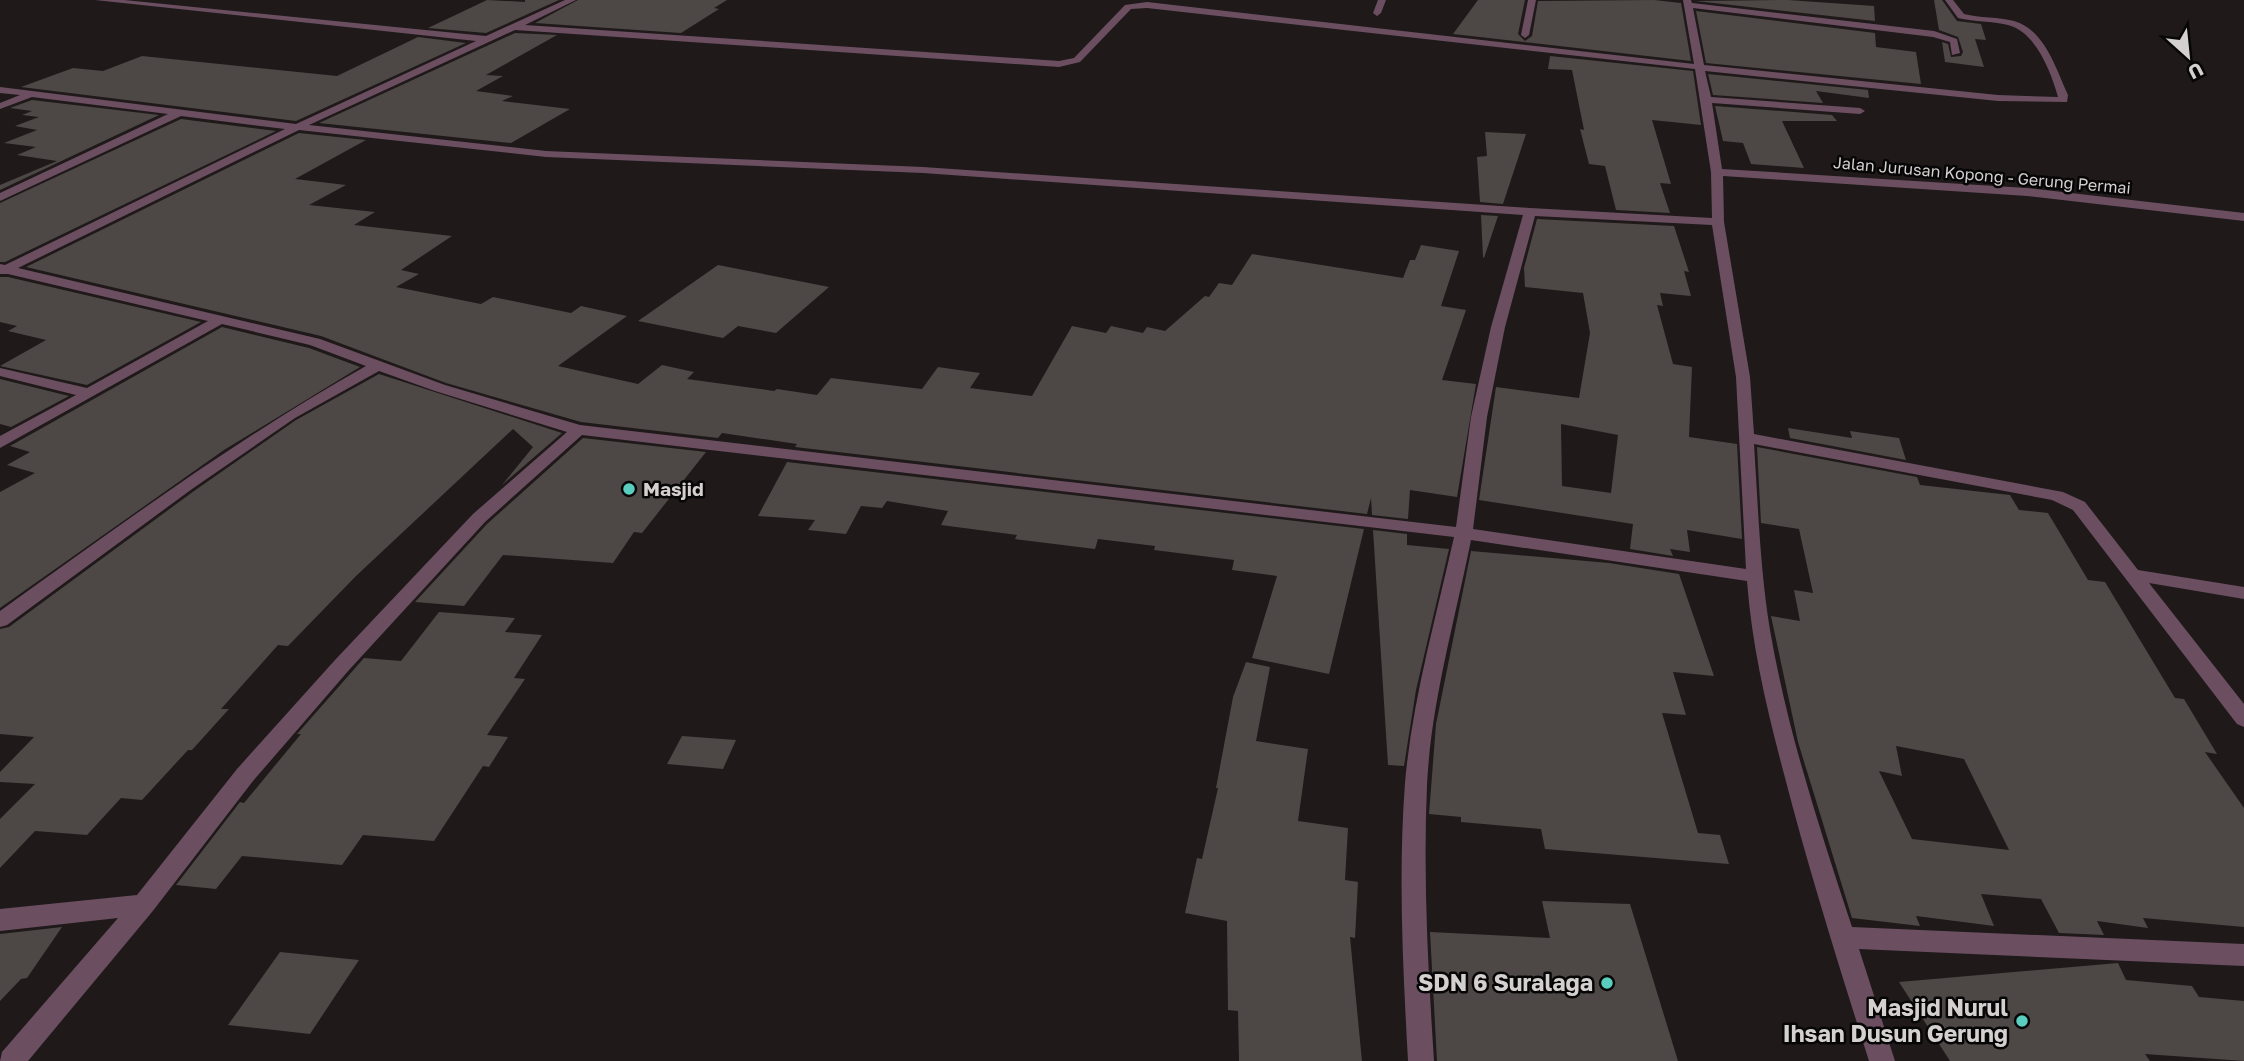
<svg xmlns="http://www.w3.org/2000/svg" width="2244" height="1061" font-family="'Golos Text',sans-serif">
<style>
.building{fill:#4d4745;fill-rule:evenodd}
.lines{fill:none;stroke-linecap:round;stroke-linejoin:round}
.minor{fill:#6b4f61;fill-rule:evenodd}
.poi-dot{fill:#59cebe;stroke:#070606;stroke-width:2.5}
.labels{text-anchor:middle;stroke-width:5;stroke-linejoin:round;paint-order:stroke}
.far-street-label{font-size:16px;fill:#d4d0d0;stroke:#070606}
.poi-label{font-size:19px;font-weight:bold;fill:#d4d0d0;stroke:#070606;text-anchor:start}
.near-poi-label{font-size:23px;font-weight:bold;fill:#d4d0d0;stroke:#070606;text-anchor:end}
</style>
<rect width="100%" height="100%" fill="#1f191a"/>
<path class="building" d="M487 0 525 2V0H559L486 33 428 28Z
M578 0H727L714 8 719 9 681 33 535 23Z
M1478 0H1525L1518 34 1525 41 1532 36 1538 1 1654 0 1681 3 1691 61 1453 34Z
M1788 0 1874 6 1875 21 1696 1Z
M1934 0H1942L1957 21 1981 24 1986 40 1975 39 1984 67 1945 62 1942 42 1948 44 1951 57 1961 56 1963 52 1958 37 1939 30Z
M1696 11 1875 33 1876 47 1916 52 1921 84 1706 63Z
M515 33 557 35 486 75 503 76 476 91 513 96 502 101 570 109 511 143 319 123Z
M418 37 466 43 296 121 21 87 73 68 103 71 142 56 337 76Z
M1550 56 1693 71 1701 125 1652 120 1671 184 1660 183 1670 213 1616 210 1605 166 1589 164 1580 129 1584 130 1572 70 1548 69Z
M1708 74 1868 90 1869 98 1816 91 1823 103 1713 95Z
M32 100 159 115 0 190V185L57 161 17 155 36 147 4 143 37 130 15 126 39 117 22 115 32 111 10 108Z
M1715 106 1832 115 1837 121H1782L1804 168 1751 164 1743 143 1723 141Z
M181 119 276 131 5 262H0V203Z
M1485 132 1526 134 1503 204 1480 202 1477 157 1487 156Z
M299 133 366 140 295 179 346 185 309 205 375 212 354 225 452 236 401 270 419 274 396 287 481 304 493 297 571 313 581 306 627 316 558 366 638 384 662 365 694 372 687 379 774 391 777 389 817 395 831 378 922 389 938 367 980 373 970 388 1032 396 1072 326 1106 333 1111 326 1143 333 1147 327 1165 331 1205 296 1209 297 1219 283 1232 285 1252 254 1403 278 1410 260H1415L1421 245 1459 251 1441 306 1466 310 1442 380 1476 384 1457 497 1410 490 1408 519 1372 515 1371 498 1367 514 795 447 797 444 722 433 718 438 581 422 446 383 321 336 26 267Z
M1481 215 1498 216 1484 258 1483 257Z
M1537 219 1674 226 1689 272 1684 271 1691 296 1660 293 1663 306 1657 305 1673 364 1692 367 1689 437 1737 444 1742 539 1687 530 1690 552 1670 549 1673 556 1630 549 1633 524 1479 500 1496 387 1579 398 1590 333 1583 293 1525 287 1524 268ZM1561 424 1618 435 1611 493 1562 486Z
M718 265 829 287 776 333 738 326 723 338 638 321Z
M0 277H8L201 322 87 385 0 366 46 340 8 331 17 326 0 322Z
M222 327 309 348 360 367 224 450 0 608V492L35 473 7 465 30 452 10 446Z
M379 374 562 433 502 485 533 447 513 429 356 576 288 646 278 645 221 709H229L192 750H188L142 800 121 798 87 835 35 831 0 868V819L35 784 0 782V772L34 737 0 734V629L9 627 194 491 296 420Z
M0 379 69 396 11 427 0 424Z
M1788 428 1852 438 1850 431 1899 438 1906 460 1790 438Z
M583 438 706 452 642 533 634 532 613 563 503 555 464 606 415 602 487 524Z
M1757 447 1917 477 1920 485 2010 495 2019 510 2048 513 2088 580 2105 582 2175 698 2184 699 2217 754 2205 752 2244 808V927L2143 918 2148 928 2097 921 2104 935 2059 933 2041 899 1981 894 1994 926 1916 916 1920 926 1852 918 1798 742 1771 616 1800 621 1794 590 1813 593 1799 529 1761 523ZM1896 746 1964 759 2009 850 1912 839 1879 771 1902 776Z
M787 462 1364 529 1329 674 1252 658 1277 576 1232 570 1234 560 1154 550 1155 546 1098 539 1095 549 1015 539 1017 535 941 525 948 511 887 501 882 508 861 506 846 534 808 530 815 520 758 516Z
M1373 530 1407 534V545L1449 549 1416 690 1404 766 1388 765Z
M1471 551 1609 563 1679 574 1714 676 1673 672 1686 715 1662 713 1698 833 1720 835 1729 864 1545 849 1541 829 1461 822V817L1429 814 1436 724Z
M439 612 515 618 505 632 542 635 514 678 525 679 487 735 508 737 489 767 483 766 434 841 363 835 342 865 242 856 216 889 176 885 240 802 244 803 301 734H297L364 658 401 661Z
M1246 662 1270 667 1256 741 1308 749 1298 821 1348 828 1345 880 1358 882 1355 938 1350 937 1362 1061H1239L1238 1011 1228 1010 1227 921 1185 913 1197 858 1202 859 1218 788H1216L1233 697Z
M682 736 736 740 723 769 667 764Z
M1542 901 1630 904 1678 1061H1437L1430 932 1550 938Z
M62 927 27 978 21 979 0 1001V934Z
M280 952 359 960 310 1034 228 1025Z
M2118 963 2126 980 2192 986 2199 997 2244 1001V1061L2145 1054 2150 1061H1950L1899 982Z"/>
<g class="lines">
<path class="minor" d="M95 0H124L486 36 565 0H576L525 25 1059 61 1074 58 1125 5 1147 2 1694 64 1683 0H1691L1692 3 1934 31 1957 39 1960 53 1952 55 1950 42 1933 37 1693 8 1704 65 1998 95 2058 97C2051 72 2036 32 2008 25 1992 21 1975 22 1958 18L1945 0H1953L1964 14C1980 18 1998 17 2014 21 2045 30 2056 69 2068 95L2067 102 1998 101 1705 71 1711 97 1860 108 1865 111 1860 114 1712 103 1722 169 2027 188 2244 213V221L2027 196 1723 176 1724 222 1750 377 1754 434 2063 492 2085 502 2138 570 2244 587V599L2149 583 2244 704V727L2237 724 2073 510 2052 500 1754 444C1758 505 1760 569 1770 630 1787 730 1820 830 1852 927L2244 944V966L1859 949 1895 1061H1869C1839 966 1809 871 1784 774 1767 710 1752 647 1747 581L1471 540C1455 620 1431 703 1427 785 1423 877 1428 969 1434 1061H1408C1403 969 1398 876 1405 783 1412 701 1436 618 1454 537L582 435 485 522 349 670 253 781 152 912 28 1061H0L2 1052 118 918 0 931V909L137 895 237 769 335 660 473 514 567 432 435 391 379 371 295 418 192 489 7 625 0 627V611C120 525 238 438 366 366L310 345 222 324 0 448V436L76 395 0 376V368L87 388 208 321 8 274H0V264L5 265 285 129 181 116 0 201V193L168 114 32 97 0 109V103L20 95 0 93V87L296 124 476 41ZM1147 8 1695 69 1711 172 1712 218 1530 208 923 167 546 151 309 125 515 30 1059 67 1080 62 1131 9ZM299 130 546 157 923 173 1523 215 1491 327 1471 417 1456 527 580 425 445 385 320 339 18 268ZM1535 216 1712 225 1736 377 1746 569 1473 529 1487 417 1505 327Z
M1378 0H1386L1381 13 1377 16 1373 13Z
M1528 0H1536L1529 35 1525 38 1521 35Z"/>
</g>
<g class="poi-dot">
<circle cx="629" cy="489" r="7"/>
<circle cx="1607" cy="983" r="7"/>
<circle cx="2022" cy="1021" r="7"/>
</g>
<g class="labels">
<g class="far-street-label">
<text transform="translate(1982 175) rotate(5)" y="6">Jalan Jurusan Kopong - Gerung Permai</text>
</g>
<g class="poi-label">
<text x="643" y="496">Masjid</text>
</g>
<g class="near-poi-label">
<text x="1593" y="991">SDN 6 Suralaga</text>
<text x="2008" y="1016">Masjid Nurul<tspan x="2008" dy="26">Ihsan Dusun Gerung</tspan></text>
</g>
</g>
<g transform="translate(2188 56) rotate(153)" stroke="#070606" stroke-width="5" paint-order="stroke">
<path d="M0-5L12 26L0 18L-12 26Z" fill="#d4d0d0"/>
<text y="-10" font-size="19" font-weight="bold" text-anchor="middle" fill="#d4d0d0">U</text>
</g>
</svg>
